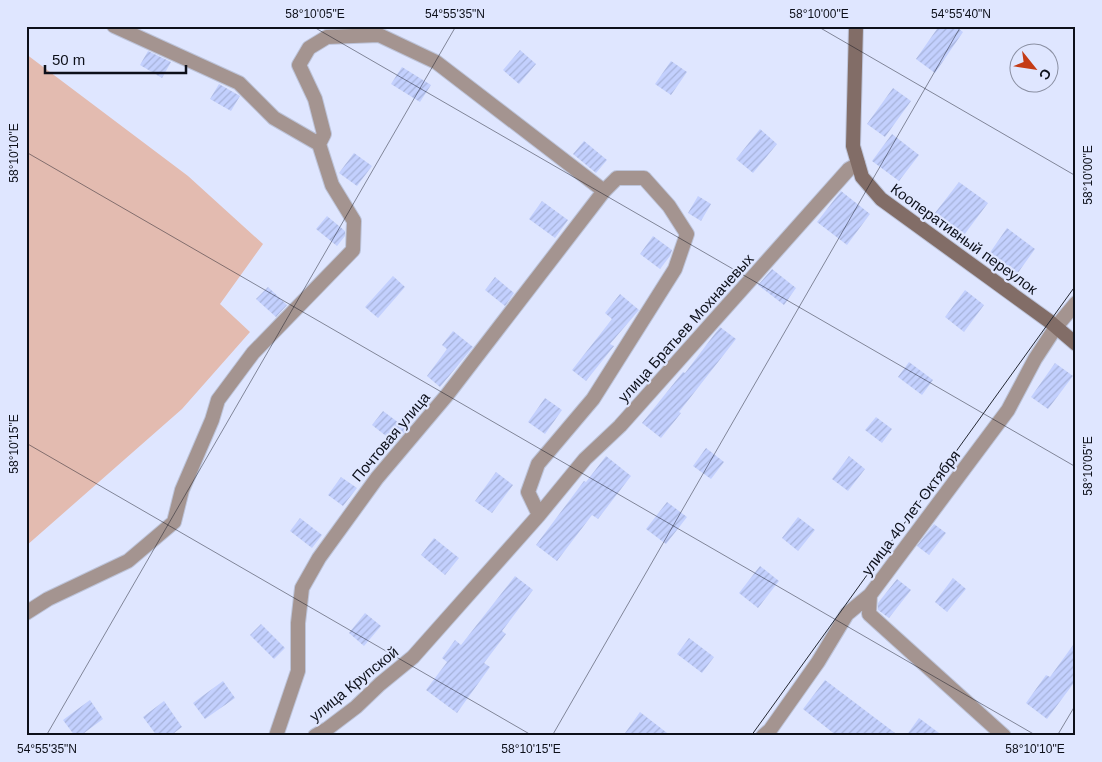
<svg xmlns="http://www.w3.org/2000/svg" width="1102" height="762" font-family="Arial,sans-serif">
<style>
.green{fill:#e3bbb0}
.building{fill:url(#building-hatch)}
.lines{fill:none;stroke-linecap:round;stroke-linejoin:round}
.minor-casing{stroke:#bdc4da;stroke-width:16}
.secondary-casing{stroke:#bdc4da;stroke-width:16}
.minor{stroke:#a49490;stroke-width:14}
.secondary{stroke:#826d67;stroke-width:14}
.tram{stroke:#242833;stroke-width:1}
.ticks{fill:none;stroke:#0d101a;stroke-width:1;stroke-opacity:0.45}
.labels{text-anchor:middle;stroke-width:4.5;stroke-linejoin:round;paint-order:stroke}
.street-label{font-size:15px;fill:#0d101a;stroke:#dfe6ff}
.neatline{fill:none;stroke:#0d101a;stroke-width:2}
.ticks-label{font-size:12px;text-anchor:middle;fill:#0d101a}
</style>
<defs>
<pattern id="building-hatch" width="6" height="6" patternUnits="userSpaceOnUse" patternTransform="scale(1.25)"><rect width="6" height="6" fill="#c3d0fe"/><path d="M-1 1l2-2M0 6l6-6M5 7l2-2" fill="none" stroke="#a6b2d9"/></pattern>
</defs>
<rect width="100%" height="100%" fill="#dfe6ff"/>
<path class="green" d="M26 54 188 176 263 244 220 304 250 332 182 409 26 546Z"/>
<path class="building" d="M939 26H955L963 32 935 73 916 59Z
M520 50 536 64 519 84 503 70Z
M148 51 171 62 162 78 140 65Z
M671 61 687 72 671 95 655 84Z
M402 67 431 85 420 102 391 84Z
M219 84 240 96 231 111 210 99Z
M893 88 911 101 885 137 867 124Z
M760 129 777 144 753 173 736 159Z
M892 134 919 155 899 181 872 161Z
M584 141 607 160 596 173 573 154Z
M354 153 372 166 357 186 339 173Z
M959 182 988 203 964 235 935 213Z
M841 191 870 214 847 245 817 222Z
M698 196 711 204 701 221 688 213Z
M542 201 568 220 555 238 529 219Z
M327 216 345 231V236L337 246 316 229Z
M1007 228 1035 249 1017 274 989 254Z
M653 236 672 250 670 256 660 269 640 254Z
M772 269 796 288 784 305 758 285Z
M393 276 405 287 378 318 365 307Z
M495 277 514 293 505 306 485 290Z
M268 287 287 305 276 317 256 299Z
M965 290 984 305 964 332 945 317Z
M620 294 639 310 610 344 614 346 586 381 572 370 612 319 605 313Z
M720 327 736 339 679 412 681 413 661 438 642 423 683 372 685 373Z
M453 331 473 347 440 387 427 376 447 349 442 345Z
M909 362 933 380 922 395 898 377Z
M1055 363 1073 376 1048 409 1031 397Z
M545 398 562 410 545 434 528 422Z
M383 411 407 429 395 443 372 425Z
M876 417 892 429 882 443 865 430Z
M706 448 724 462 711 479 693 466Z
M606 456 631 476 598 519 592 515 557 561 536 545 584 481 586 482Z
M849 456 865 469 848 491 832 479Z
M496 472 513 485 492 513 475 501Z
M341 477 357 488 343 506 328 495Z
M667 502 687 517 666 544 646 529Z
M798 517 815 530 798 551 782 538Z
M300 518 322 535 312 548 290 531Z
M934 524 946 533 929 555 917 546Z
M434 538 459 558 445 575 421 555Z
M760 566 779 581 758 608 739 593Z
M515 576 533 590 502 631 506 634 484 663 490 667 457 713 426 690 447 662 442 658 455 640 461 645Z
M953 578 966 589 947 612 935 602Z
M897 579 911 590 889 618 878 610V603Z
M365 613 381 626 364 646 349 633Z
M261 624 285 648 274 659 250 635Z
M689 638 714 657 702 673 677 654Z
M1076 641V680L1047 719 1026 703 1046 675 1050 677Z
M825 680 899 736H837L803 709Z
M223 681 235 698 205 719 193 703Z
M90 700 103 719 80 736H75L63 720Z
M164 701 182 727 170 736H157L143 717Z
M640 712 671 736H623Z
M919 718 943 736H906Z"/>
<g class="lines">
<defs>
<path id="minor" d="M114 26 239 83 274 118 319 144
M539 515 585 459 620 426 849 169 858 164
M870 595 869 614 1004 736
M26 613 48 599 128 561 174 522 182 490 212 420 218 400 253 353 353 250 354 221 332 185 319 144 324 134 315 99 299 65 309 48 327 37 379 35
M276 736 298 671V623L302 588 319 558 377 478 447 395 604 191
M315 736 327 729 356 707 380 684 413 657 539 515 528 492 538 464 593 399 675 269 687 234 669 206 644 178H617L604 191 436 62 379 35 365 26
M763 736 770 730 818 662 847 614 870 595 1008 410 1035 359 1056 327 1076 303"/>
<path id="secondary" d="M856 26 853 146 862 177 881 199 1049 321 1076 344"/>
</defs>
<use href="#minor" class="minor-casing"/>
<use href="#secondary" class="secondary-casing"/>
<use href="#minor" class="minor"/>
<use href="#secondary" class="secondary"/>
<path class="tram" d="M751 736 1076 285"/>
</g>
<path class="ticks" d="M312 26 1076 467M817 26 1076 176M26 152 1037 736M26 443 533 736M26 734 28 736M46 736 456 26M552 736 961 26M1057 736 1076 704"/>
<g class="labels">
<g class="street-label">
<text transform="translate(964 239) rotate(36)" y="5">Кооперативный переулок</text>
<text transform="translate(686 328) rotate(-48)" y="5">улица Братьев Мохначевых</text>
<text transform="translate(391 437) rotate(-50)" y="5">Почтовая улица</text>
<text transform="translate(911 513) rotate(-53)" y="5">улица 40 лет Октября</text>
<text transform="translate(354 684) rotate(-39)" y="5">улица Крупской</text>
</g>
</g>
<rect width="1102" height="762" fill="none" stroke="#dfe6ff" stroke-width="55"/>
<g transform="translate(1034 68) rotate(120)"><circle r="24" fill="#dfe6ff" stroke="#8b90a3"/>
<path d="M0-4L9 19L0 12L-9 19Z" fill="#c43b16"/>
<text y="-8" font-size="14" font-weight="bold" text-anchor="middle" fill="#0d101a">С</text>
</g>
<path d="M45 65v8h141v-8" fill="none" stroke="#0d101a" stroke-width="2.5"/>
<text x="52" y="65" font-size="15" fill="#0d101a" stroke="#dfe6ff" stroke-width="4" paint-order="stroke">50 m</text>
<rect x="28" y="28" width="1046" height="706" class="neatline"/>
<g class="ticks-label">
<text x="315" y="18">58°10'05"E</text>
<text x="455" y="18">54°55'35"N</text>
<text x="819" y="18">58°10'00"E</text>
<text x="961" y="18">54°55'40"N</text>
<text transform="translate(14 153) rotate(-90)" y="4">58°10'10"E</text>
<text transform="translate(1088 175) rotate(-90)" y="4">58°10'00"E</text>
<text transform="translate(14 444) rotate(-90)" y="4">58°10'15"E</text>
<text transform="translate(1088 466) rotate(-90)" y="4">58°10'05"E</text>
<text x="47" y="753">54°55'35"N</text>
<text x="531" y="753">58°10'15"E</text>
<text x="1035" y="753">58°10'10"E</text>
</g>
</svg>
